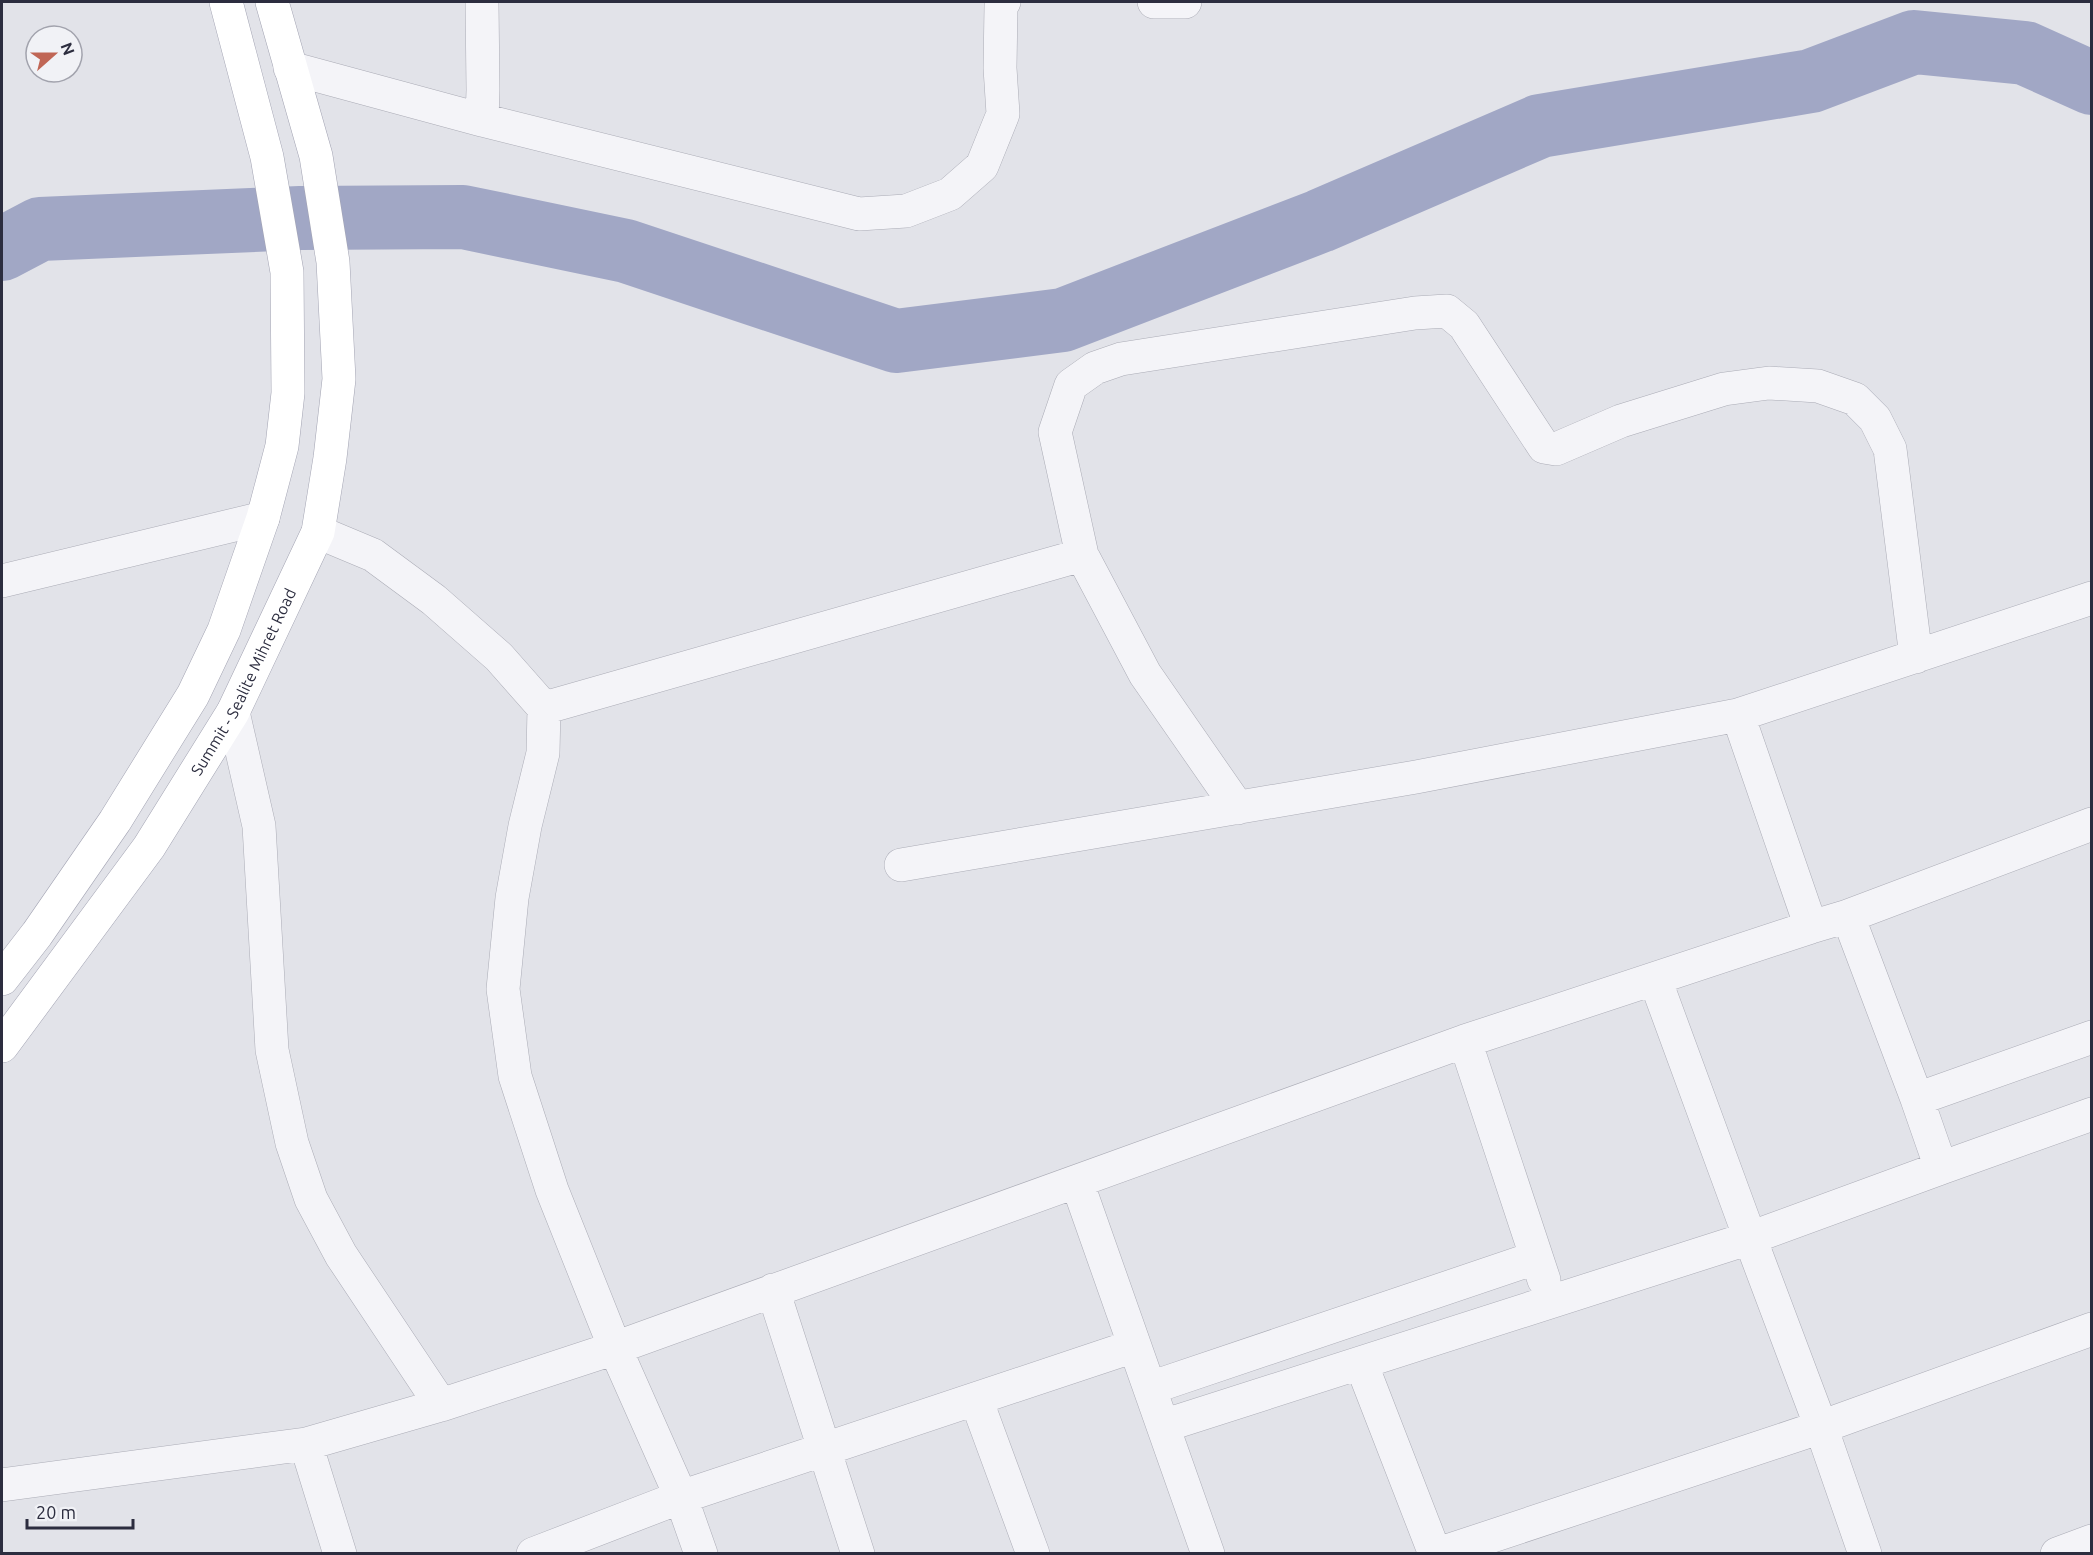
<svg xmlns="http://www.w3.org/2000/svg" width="2093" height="1555" font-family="Ubuntu,sans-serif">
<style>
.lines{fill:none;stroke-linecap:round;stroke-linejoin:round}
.river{stroke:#a1a7c5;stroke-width:64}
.street-casing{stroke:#abacb6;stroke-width:34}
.primary-casing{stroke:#a3a4b3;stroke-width:34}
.street{stroke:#f4f4f8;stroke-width:33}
.primary{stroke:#fff;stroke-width:33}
.labels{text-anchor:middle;stroke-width:4.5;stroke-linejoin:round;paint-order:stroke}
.street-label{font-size:16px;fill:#2c2d3f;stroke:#f1f2f6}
</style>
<rect width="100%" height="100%" fill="#e2e3e9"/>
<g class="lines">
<path class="river" d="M2 249 40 229 300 218 463 217 626 251 896 341 1063 320 1320 221 1540 126 1811 81 1914 42 2025 53 2092 83"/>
<defs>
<path id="street" d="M482 2 483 90 482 120 859 214 906 211 950 194 982 166 1003 114 1000 68 1001 6 1004 2
M1154 2H1185
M290 68 482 120
M318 532 373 555 434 600 499 657 544 708 1082 555 1055 432 1071 385 1095 368 1121 359 1415 313 1447 311 1464 325 1544 447 1556 449 1621 421 1724 389 1769 383 1818 386 1855 399 1875 419 1890 449 1916 657
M1082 555 1145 674 1238 808
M2 581 263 518
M544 708 543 753 525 826 512 898 503 989 515 1076 552 1190 615 1348 681 1497 701 1554
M233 712 259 826 272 1050 292 1143 311 1199 341 1255 441 1405
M1738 715 1811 927
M901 865 1416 777 1738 715 2092 598
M1848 916 1917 1099 2092 1037
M1465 1041 1544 1280
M1941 1168 2092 1114
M1077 1182 1208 1554
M773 1290 858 1554
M1361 1363 1435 1554
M1150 1388 1535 1258
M976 1399 1033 1554
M1163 1426 1750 1238 1655 979
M306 1444 340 1554
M2 1485 306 1444 441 1405 615 1348 1465 1041 1811 927 1848 916 2092 824
M533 1554 681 1497 1134 1346
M1438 1554 1821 1427 2092 1329
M1865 1554 1821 1427 1750 1238 1941 1168 1917 1099
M2057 1554 2092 1541"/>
<g id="primary">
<path d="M2 979 37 934 115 821 193 695 224 630 263 518 282 446 288 393 287 272 267 157 226 2"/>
<path id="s1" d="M2 1046 149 847 233 712 318 532 330 458 339 379 333 262 316 156 272 2"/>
</g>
</defs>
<use href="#street" class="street-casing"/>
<use href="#primary" class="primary-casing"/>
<use href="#street" class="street"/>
<use href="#primary" class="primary"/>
</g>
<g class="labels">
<g class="street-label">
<text dy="6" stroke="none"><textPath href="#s1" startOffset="438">Summit - Sealite Mihret Road</textPath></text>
</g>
</g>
<rect width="2093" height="1555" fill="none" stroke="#2c2d3f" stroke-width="6"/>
<g transform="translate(54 54) rotate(69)"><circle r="28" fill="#f1f2f6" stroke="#a2a3ad" stroke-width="1.5"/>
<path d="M0-4.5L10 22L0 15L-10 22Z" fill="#c06655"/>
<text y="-9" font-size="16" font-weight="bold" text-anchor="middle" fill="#2c2d3f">N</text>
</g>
<path d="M27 1519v9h106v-9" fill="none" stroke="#2c2d3f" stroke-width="3"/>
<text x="36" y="1519" font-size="18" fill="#2c2d3f" stroke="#f1f2f6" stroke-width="4.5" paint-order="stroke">20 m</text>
</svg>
